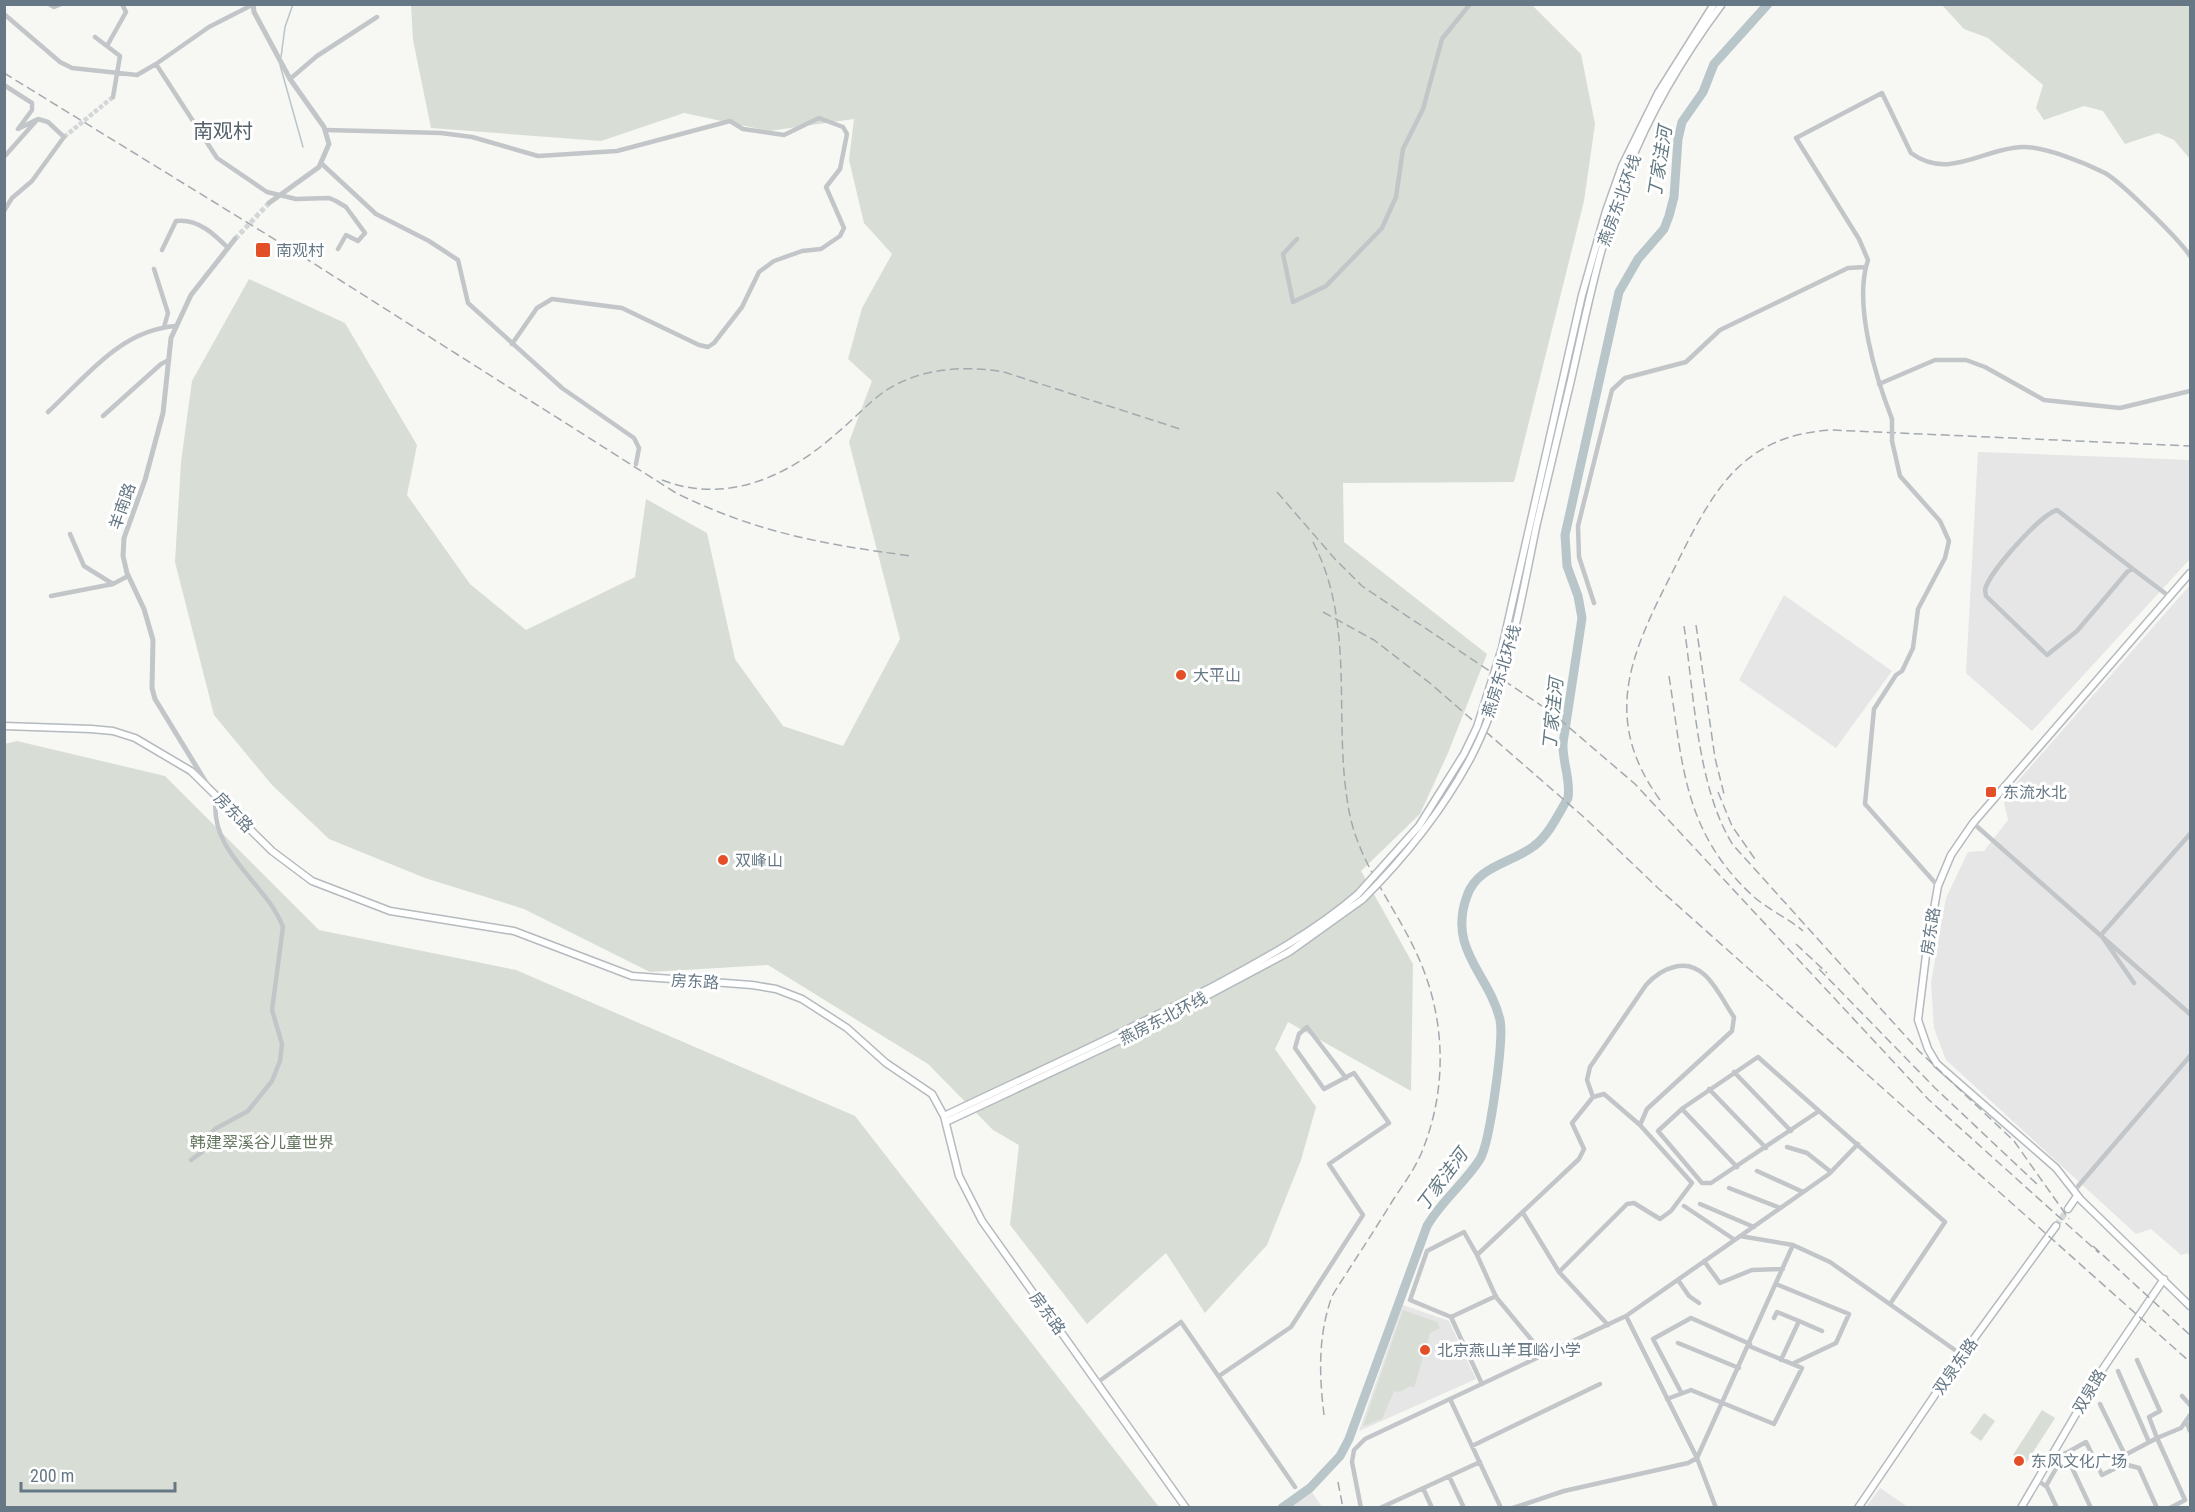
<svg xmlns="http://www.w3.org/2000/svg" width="2195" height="1512" font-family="'Roboto Condensed','Noto Sans SC',sans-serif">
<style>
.built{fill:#e5e6e5}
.green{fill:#d8ded5}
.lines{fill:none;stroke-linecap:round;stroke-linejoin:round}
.stream{stroke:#b8c5c9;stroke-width:1.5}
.river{stroke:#b8c5c9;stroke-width:9}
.minor-tunnel{stroke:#d3d7d8;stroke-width:4.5;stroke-dasharray:4.5 2;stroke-linecap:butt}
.tertiary-tunnel{stroke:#d3d7d8;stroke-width:5;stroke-dasharray:5 2.5;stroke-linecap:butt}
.secondary-tunnel{stroke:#d3d7d8;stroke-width:6;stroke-dasharray:6 3;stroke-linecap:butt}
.secondary-casing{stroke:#b4babe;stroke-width:9}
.minor{stroke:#c2c6c9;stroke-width:4.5}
.tertiary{stroke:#c2c6c9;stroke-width:5}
.secondary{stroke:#fff;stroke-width:6}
.rail{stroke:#a3aaaf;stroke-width:1.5;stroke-dasharray:9 4.5;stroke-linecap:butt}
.secondary-bridge-casing{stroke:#b4babe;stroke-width:9;stroke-linecap:butt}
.minor-bridge{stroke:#c2c6c9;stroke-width:4.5}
.secondary-bridge{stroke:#fff;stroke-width:6}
.poi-dot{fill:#e35028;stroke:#fff;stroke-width:2}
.labels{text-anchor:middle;stroke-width:6;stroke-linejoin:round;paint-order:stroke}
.street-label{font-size:16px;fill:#667885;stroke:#fff}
.poi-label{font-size:16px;fill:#667885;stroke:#fff;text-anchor:start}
.park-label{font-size:16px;fill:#667761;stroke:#fff}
.water-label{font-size:18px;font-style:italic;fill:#627981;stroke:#fff}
.quarter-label{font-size:20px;fill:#54616a;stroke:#fff}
</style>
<rect width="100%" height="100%" fill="#f7f7f4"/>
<path class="built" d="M1978 452 2190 460V559L2032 731 1966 673Z
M2190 585V1260L2188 1253 2181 1255 2151 1229 2136 1234 1946 1060 1934 1028 1931 983 1946 898 1968 852 1984 851 2008 820 2003 798Z
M1784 595 1892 671 1836 748 1739 680Z
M1403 1305 1449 1321 1476 1379 1359 1431Z
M1880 1488 1908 1507H1866Z
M1312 1492 1322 1507H1289Z"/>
<path class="green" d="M1531 4 1581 54 1595 124 1584 201 1514 482 1343 483 1344 542 1487 654 1448 753 1420 814 1361 871 1413 964 1411 1091 1288 1022 1275 1049 1316 1107 1301 1160 1267 1245 1205 1313 1166 1253 1087 1324 1010 1225 1019 1145 993 1130 928 1064 768 965 650 972 524 909 425 878 329 839 272 785 214 715 175 562 181 462 192 381 249 279 345 323 417 445 407 495 470 584 526 630 635 577 646 499 707 533 735 659 783 726 843 746 900 639 849 442 872 381 848 359 862 308 892 254 864 223 849 160 854 119 769 131 684 113 601 141 431 128 413 40 411 5Z
M1942 5H2190V159L2174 140 2158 133 2125 144 2103 111 2084 106 2044 120 2036 108 2043 85 1988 38 1964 29Z
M17 741 165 776 319 930 516 970 855 1116 1159 1507H5L4 744Z
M1403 1310 1437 1322 1440 1328 1430 1333 1414 1388 1411 1386 1399 1392 1394 1391 1382 1419 1363 1426Z
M2042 1410 2055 1418 2026 1463 2013 1455Z
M1984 1413 1995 1421 1981 1441 1970 1433Z"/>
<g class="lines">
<path class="stream" d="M281 57 285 27 293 4
M280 65 303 147"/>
<path class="river" d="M1282 1508 1310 1488 1340 1456 1349 1439 1427 1226C1441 1201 1465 1183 1480 1159 1490 1143 1504 1039 1500 1020 1490 975 1447 950 1467 896 1477 866 1512 863 1534 846 1549 835 1559 813 1568 798 1571 780 1562 761 1563 743L1582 618 1578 596 1567 566 1565 535 1619 292 1638 259 1664 229 1669 216 1674 197 1678 139 1682 122 1703 92 1714 64 1768 4"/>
<path class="minor-tunnel" d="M64 137 113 97"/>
<path class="tertiary-tunnel" d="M235 239 269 203"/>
<path class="secondary-tunnel" d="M2056 1226 2068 1209"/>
<defs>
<path id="secondary" d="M2190 573 1973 823 1951 855 1938 886 1926 955 1918 1020 1928 1049 1937 1064 2056 1168 2081 1200 2190 1306
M4 726 91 729 113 731 135 738 191 771 272 851 312 881 390 911 514 931 632 976 752 985 776 989 802 999 847 1028 886 1063 932 1094 944 1116 959 1176 982 1221 1186 1508
M944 1116C1034 1073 1124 1033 1212 987 1264 959 1314 932 1358 894
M946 1122 1152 1025 1289 952 1363 899
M2068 1209 2077 1196
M1858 1508 1962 1355 2056 1226
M2021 1508 2100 1373 2164 1279"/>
</defs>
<use href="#secondary" class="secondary-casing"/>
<path class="minor" d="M49 4 54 7 61 4
M4 14 60 62 72 68 137 75 156 64 217 158 267 192 296 199 329 198 336 201 346 207 365 233 358 241 346 235 338 249
M95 37 120 56 113 97
M107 46 126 12 122 4
M156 64 209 27 252 5
M290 79 317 56 377 17
M4 85 32 103V110L18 129 38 119 48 122 64 137 32 181 12 198 4 211
M326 130 441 133 472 137 538 156 617 151 730 121 743 129 784 135 819 118 843 127 847 134 840 169 826 187 844 228 840 236 821 249 802 251 774 261 759 272 742 307 714 343 708 347 699 345 622 308 552 299 537 308 512 344
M4 157 36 121
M322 164 376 214 429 241 458 260 468 303 562 388 634 438 639 448 636 464
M1297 239 1283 254 1293 302 1326 286 1382 228 1396 197 1403 149 1423 109 1442 39 1470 4
M162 250 176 221C198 218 215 235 228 248
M154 269 168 313 164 327
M1879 384 1935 360H1966L1985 367 2044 400 2120 408 2190 391
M48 412C86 377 120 330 176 326
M103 416 161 364 169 360
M1892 419C1876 378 1853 304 1868 260L1859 239 1796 138 1882 93 1911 153C1949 181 1984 148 2022 147 2044 146 2085 163 2105 173 2121 182 2180 240 2190 256
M1892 441 1900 476 1940 521 1949 541 1945 558 1918 609 1913 648 1902 671 1896 675 1874 709 1865 804 1938 886
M70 534 84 566 113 584 128 576
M2133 569 2057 510C2041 514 1988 573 1985 590L1986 596 2047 655 2077 631 2128 571 2133 569 2170 597
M51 596 113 584
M1594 603 1579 557 1578 526 1612 390 1625 378 1686 362 1720 330 1848 268 1865 267
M1973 823 2190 1014
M2134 983 2101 935 2190 834
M1734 1072 1791 1131
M1709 1089 1766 1148
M1593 1097 1587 1080 1590 1067 1646 985C1654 976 1662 970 1674 967 1705 958 1719 995 1734 1017L1732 1031 1647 1109 1640 1125
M1682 1109 1737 1167
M1819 1111 1711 1183H1702L1658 1131 1683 1108 1758 1057 1945 1222 1890 1304
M1787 1147 1807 1153 1831 1172
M191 1160 202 1152 208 1136 215 1129 248 1111 272 1081 280 1061 282 1044 272 1010 283 927C266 882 208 853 216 797
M1757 1171 1803 1192
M1729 1188 1780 1208
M2074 1191 2190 1056
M1700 1204 1754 1227
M1684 1206 1735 1240
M1523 1213 1559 1272 1608 1325
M1740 1236 1793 1245 1830 1262 1962 1355
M1477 1255 1464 1232 1427 1251 1410 1300 1451 1317 1482 1384
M1704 1261 1720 1283 1752 1270 1783 1269
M1678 1280 1689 1296 1699 1303
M1776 1284 1849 1314 1836 1343 1792 1364
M1626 1316 1697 1458 1716 1508
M1451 1317 1496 1296
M1774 1318 1777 1312 1799 1321
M1678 1343 1739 1368
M1544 1355 1496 1297 1477 1255 1579 1159 1584 1149 1572 1123 1593 1097 1604 1094 1640 1125 1692 1183 1671 1211 1660 1219 1634 1203 1627 1204 1559 1272
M1781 1360 1799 1321 1822 1331
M2137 1360 2160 1411 2149 1417 2157 1438 2181 1428 2190 1415
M2118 1371 2149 1442
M1219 1376 1291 1327 1363 1215 1329 1164 1389 1123 1354 1073 1324 1089 1295 1048 1299 1034 1307 1027 1346 1078
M1098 1382 1181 1322 1295 1487
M1681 1392 1653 1339 1691 1318 1750 1344
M2182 1396 2190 1405
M1450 1399 1501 1508
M1667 1399 1691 1390 1774 1424 1802 1368 1749 1346
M2100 1404 2125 1455 2126 1465
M2186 1421 2190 1431
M1472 1446 1600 1384
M2053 1453 2059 1457 2086 1442 2102 1475 2124 1464 2139 1468 2157 1508
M2125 1455 2157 1438 2185 1500 2170 1508
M1449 1476 1464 1508
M2037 1480 2047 1487 2057 1508
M2046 1486 2065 1453 2091 1508
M1423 1488 1432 1508
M1361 1508 1352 1462 1354 1450 1365 1439 1626 1316 1829 1174 1858 1144
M1380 1508 1480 1462
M1513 1508 1564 1491 1688 1463 1697 1458 1793 1245"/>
<path class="tertiary" d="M253 4 254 12 290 79 324 127 329 144 319 167 269 203
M207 784 155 699 152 688 153 640 144 609 127 573 123 556 124 538 145 480 163 413 171 338 191 295 235 239"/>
<use href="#secondary" class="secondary"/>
<path class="rail" d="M4 73 305 258 676 493C758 533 822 544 911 556
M662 480C727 505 789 476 837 433 853 420 868 403 885 391 920 368 964 365 1004 372L1180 429
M1277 492 1335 559 1362 586 1551 712 1635 784 1929 1100 2099 1253
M1313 542C1356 625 1333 717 1348 805 1356 859 1391 900 1414 948 1446 1013 1449 1087 1421 1154 1414 1170 1403 1185 1393 1200 1373 1233 1352 1264 1332 1296 1318 1336 1319 1373 1324 1415
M1323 612 1374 640 1431 684 1586 819 1658 888 2190 1362
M1696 625 1715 758 1725 798
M1684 626C1694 693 1697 788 1733 845L1919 1051 2014 1141 2069 1219
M1669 676C1683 765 1683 832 1754 897 1769 910 1788 918 1803 931
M1718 792 1732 826 1757 862
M1660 800C1599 716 1633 650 1674 569 1711 495 1739 435 1832 430L2190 446
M1796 944 1827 973
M1819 969 1935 1088 2039 1186
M2093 1246 2190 1335
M1338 1482 1343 1508"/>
<defs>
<path id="secondary-bridge" d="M1358 894 1419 826 1464 754 1477 727 1502 648 1582 295 1606 211 1622 166 1658 93 1714 4
M1363 899C1405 857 1442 811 1470 759 1508 687 1520 603 1537 523 1548 475 1560 428 1571 380 1587 309 1601 239 1627 171 1650 112 1684 55 1722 4"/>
</defs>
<use href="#secondary-bridge" class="secondary-bridge-casing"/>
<path class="minor-bridge" d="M1892 419V441"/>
<use href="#secondary-bridge" class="secondary-bridge"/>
</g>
<g class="poi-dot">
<rect x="255" y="242" width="16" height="16" rx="3"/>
<circle cx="1181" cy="675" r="6"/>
<rect x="1985" y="786" width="12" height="12" rx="3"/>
<circle cx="723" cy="860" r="6"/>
<circle cx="1425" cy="1350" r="6"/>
<circle cx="2019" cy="1461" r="6"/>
</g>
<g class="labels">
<g class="street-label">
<text transform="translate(1619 200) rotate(-70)" y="6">燕房东北环线</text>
<text transform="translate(122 506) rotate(-71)" y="6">羊南路</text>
<text transform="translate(1501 671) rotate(-73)" y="6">燕房东北环线</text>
<text transform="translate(234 812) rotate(46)" y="6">房东路</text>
<text transform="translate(1930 931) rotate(-81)" y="6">房东路</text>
<text transform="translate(695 981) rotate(3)" y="6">房东路</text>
<text transform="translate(1163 1018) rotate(-27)" y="6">燕房东北环线</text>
<text transform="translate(1048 1313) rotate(54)" y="6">房东路</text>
<text transform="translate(1955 1366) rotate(-55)" y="6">双泉东路</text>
<text transform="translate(2089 1391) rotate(-59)" y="6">双泉路</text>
</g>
<g class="poi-label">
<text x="276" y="256">南观村</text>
<text x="1193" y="681">大平山</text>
<text x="2003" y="798">东流水北</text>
<text x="735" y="866">双峰山</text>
<text x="1437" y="1356">北京燕山羊耳峪小学</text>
<text x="2031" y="1467">东风文化广场</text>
</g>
<g class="park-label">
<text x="262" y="1148">韩建翠溪谷儿童世界</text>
</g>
<g class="water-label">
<text transform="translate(1660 162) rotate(-81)" y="6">丁家洼河</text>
<text transform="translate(1553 714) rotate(-84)" y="6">丁家洼河</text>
<text transform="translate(1442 1180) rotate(-53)" y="6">丁家洼河</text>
</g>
<g class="quarter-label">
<text x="223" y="138">南观村</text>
</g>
</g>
<rect width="2195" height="1512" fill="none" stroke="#667885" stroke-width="12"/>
<path d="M21 1482v9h154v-9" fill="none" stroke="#667885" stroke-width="3"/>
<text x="30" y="1482" font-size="18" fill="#667885" stroke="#ffffff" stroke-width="4.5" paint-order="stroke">200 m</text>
</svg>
